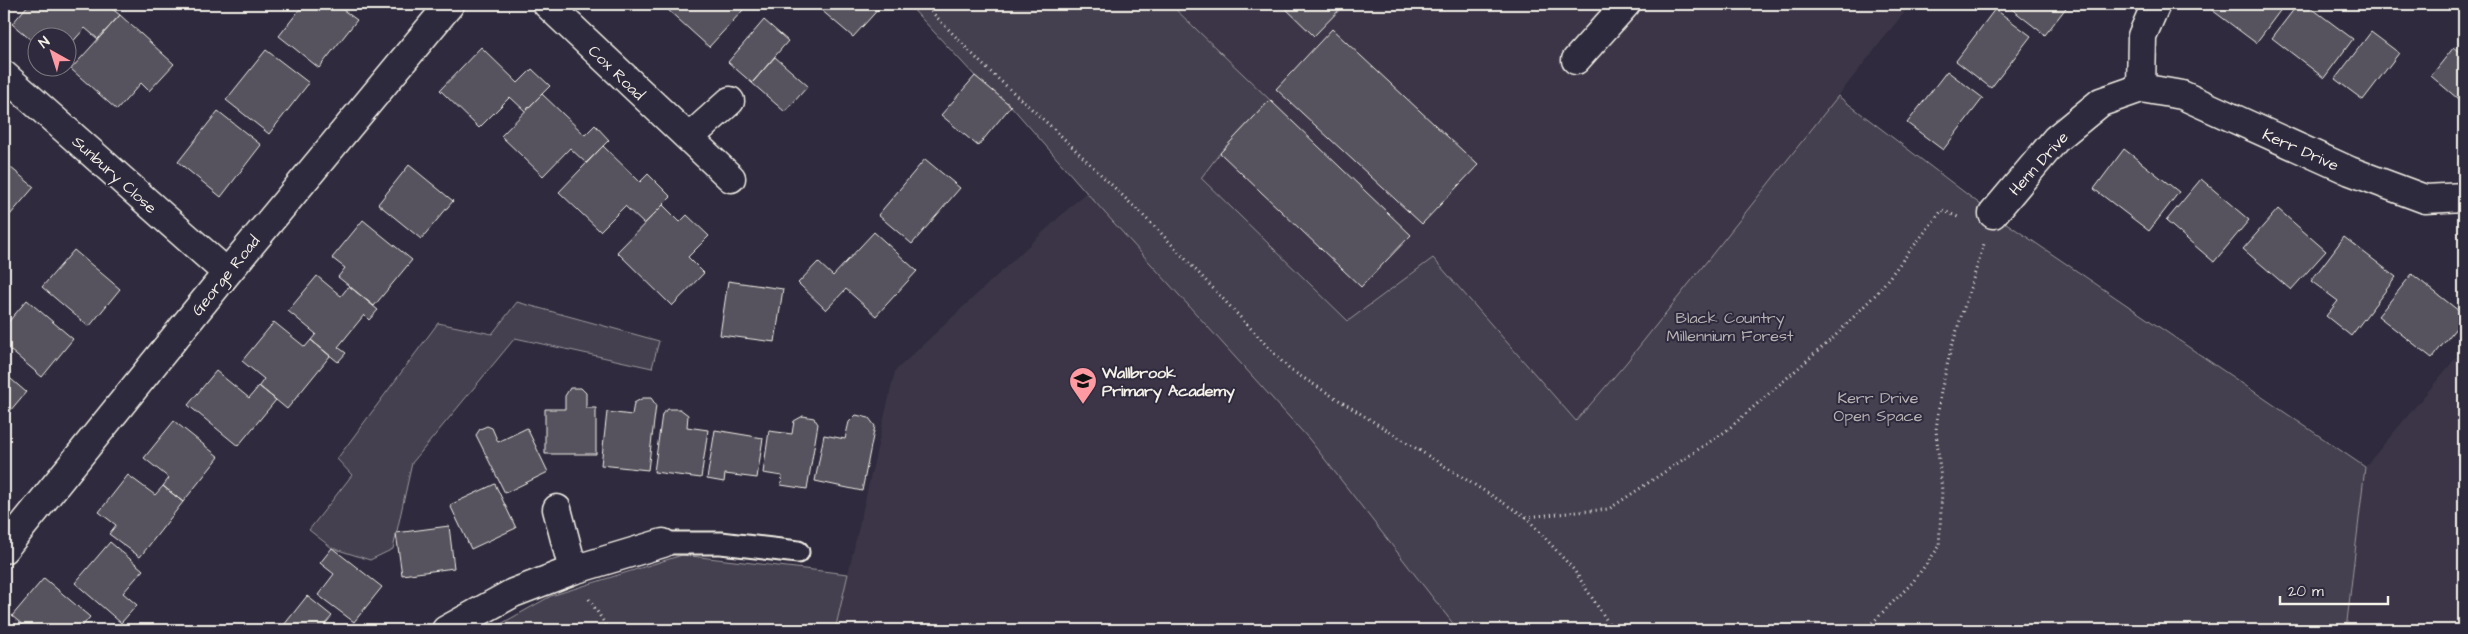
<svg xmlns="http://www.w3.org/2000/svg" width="2468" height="634" font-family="'Architects Daughter',sans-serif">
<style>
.built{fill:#3b3647}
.green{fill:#454050;stroke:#9c989c}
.building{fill:#56525f;stroke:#f4f1e8}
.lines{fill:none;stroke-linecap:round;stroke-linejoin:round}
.service-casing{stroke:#f4f1e8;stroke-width:25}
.minor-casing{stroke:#f4f1e8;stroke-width:31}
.path{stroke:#f4f1e8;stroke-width:3;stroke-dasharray:1 4;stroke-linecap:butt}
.service{stroke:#2f2a3d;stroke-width:21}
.minor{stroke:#2f2a3d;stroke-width:28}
.labels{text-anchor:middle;stroke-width:4;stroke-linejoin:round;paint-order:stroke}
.street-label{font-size:16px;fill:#f4f1e8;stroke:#2f2a3d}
.park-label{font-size:16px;fill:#b7b3b3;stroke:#2f2a3d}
.poi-label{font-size:16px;font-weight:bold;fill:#f4f1e8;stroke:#2f2a3d;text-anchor:start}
</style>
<rect width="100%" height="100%" fill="#2f2a3d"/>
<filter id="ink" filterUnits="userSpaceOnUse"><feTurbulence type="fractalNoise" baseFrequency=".02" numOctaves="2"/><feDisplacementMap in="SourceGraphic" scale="10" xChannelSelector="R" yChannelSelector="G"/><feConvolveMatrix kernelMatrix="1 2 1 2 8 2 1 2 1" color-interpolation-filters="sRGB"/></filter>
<g filter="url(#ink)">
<path class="built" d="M1170 4H1911L1626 363 1576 421 1433 258 1348 321 1201 178 1220 153 1270 100Z
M1086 192 1309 439 1458 630H835L895 371Z
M2464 348V630H2346L2365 467Z"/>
<path class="green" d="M908 4H1170L1270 100 1220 153 1201 178 1348 321 1433 258 1576 421 1626 363 1838 96 1993 214 2365 467 2346 630H1458L1309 439 1086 192 1011 106 975 76Z
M517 302 659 341 652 368 515 338 412 463 393 549 370 560 332 548 309 530 352 475 337 459 438 323 492 334Z
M682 555 848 574 835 630H490L551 596Z"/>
<path class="building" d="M29 4H88L94 9 98 4H106L120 15 98 39 85 28 68 47V38H38V46L12 24Z
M304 4H335L357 20 319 68 279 36Z
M672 4H736L743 10 709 47 667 9Z
M825 4H883L853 37 820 9Z
M1281 4H1345L1314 36Z
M2012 4H2069L2045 35 2009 7Z
M2204 4H2285L2256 43Z
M2298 4H2306L2353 39 2324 78 2272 38Z
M1995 9 2031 36 1991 88 1956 61Z
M120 15 174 64 149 91 141 83 117 110 71 69Z
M764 20 788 41 752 83 728 62Z
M1332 29 1478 165 1422 224 1276 89Z
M2371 32 2399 53 2363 100 2335 79Z
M481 47 518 83 532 69 550 86 525 111 510 97 479 128 440 90Z
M2454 47 2464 55V104L2431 76Z
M266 50 309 83 269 134 226 100Z
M775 57 808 86 785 112 752 83Z
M1947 71 1983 98 1943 150 1907 123Z
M975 76 1011 106 978 146 941 115Z
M542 94 585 135 595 125 609 140 586 163 570 148 543 176 501 136Z
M1270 100 1411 235 1361 287 1220 153Z
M218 111 261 145 221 197 178 162Z
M603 146 640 182 648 174 671 197 644 224 625 206 600 231 559 192Z
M2124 149 2179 192 2149 231 2094 189Z
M925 159 960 188 912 244 878 215Z
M4 162 34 187 4 222Z
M409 165 453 201 421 239 378 204Z
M2201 179 2249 220 2214 262 2166 221Z
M663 205 680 222 687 215 709 236 688 257 704 273 672 306 617 252Z
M2278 209 2326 251 2291 290 2243 249Z
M363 220 412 260 374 306 338 277 345 268 332 258Z
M874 232 917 271 876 316 846 289 826 310 798 283 818 262 833 276Z
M2344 237 2396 277 2351 336 2326 316 2338 301 2311 281Z
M74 250 120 289 89 327 42 287Z
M2412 274 2464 315V318L2432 358 2378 316Z
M317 276 341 296 349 286 378 310 369 320 364 315 338 347 346 353 338 362 311 340 316 334 288 311Z
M728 281 783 289 775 342 720 335Z
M27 300 73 339 42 377 4 345V327Z
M274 322 305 347 311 340 330 356 287 409 259 386 264 379 242 361Z
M216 371 249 398 259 386 276 400 238 446 188 405Z
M4 373 26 392 4 418Z
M570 388H581L586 393V408H596V454H545V409H565V396Z
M643 398H651L656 405 648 470 601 465 607 412 632 415 634 403Z
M668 409H680L688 415 687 427 708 430 701 478 654 472 662 414Z
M856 415 869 418 875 426 862 491 815 481 824 435 845 439 849 422Z
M803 416 814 418 818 424 807 489 781 485 782 476 763 473 769 431 792 434 794 421Z
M174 421 219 457 183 502 163 486 169 478 144 458Z
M487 426 492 428 498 442 527 428 548 472 505 493 476 435 480 429Z
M715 430 763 438 757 478 725 474 724 482 707 479Z
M128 475 155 495 163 486 183 502 140 557 109 534 116 525 99 512Z
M495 484 516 528 471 549 450 505Z
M449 526 454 568 402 575 396 533Z
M110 542 143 570 123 593 137 605 121 623 75 583Z
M332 548 382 587 354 622 318 595 334 574 320 563Z
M44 578 90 617 79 630H29L12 616Z
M307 596 332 616 325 624 332 630H280Z"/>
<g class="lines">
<defs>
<path id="service" d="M663 543H721L798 552"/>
<path id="minor" d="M547 4 731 178
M1576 60 1626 4
M4 75 227 273
M2141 88 2182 95 2350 171 2425 199 2464 197
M690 137 730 101
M1993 214 2056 139 2101 102 2141 88 2142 36 2156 4
M557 509 573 570
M4 549 227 273 450 4
M446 630 513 593 573 570 663 543"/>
</defs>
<use href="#service" class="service-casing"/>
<use href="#minor" class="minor-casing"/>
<path class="path" d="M924 4 983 65 1056 131 1159 231 1289 369 1526 517 1574 570 1613 630
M1526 517 1609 509 1726 431 1834 337 1877 293 1942 210 1960 218
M589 599 609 630
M1865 630 1912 583 1939 547 1942 491 1936 430 1941 391 1951 349 1984 244"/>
<use href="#service" class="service"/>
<use href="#minor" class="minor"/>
</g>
</g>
<defs>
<symbol id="school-pin" viewBox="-11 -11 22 30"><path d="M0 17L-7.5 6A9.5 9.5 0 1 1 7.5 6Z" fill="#ff9aa2" stroke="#2f2a3d"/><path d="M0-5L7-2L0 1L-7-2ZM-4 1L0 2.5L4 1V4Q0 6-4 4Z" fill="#111"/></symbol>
</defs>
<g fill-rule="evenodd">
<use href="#school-pin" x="1067" y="365" width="32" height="43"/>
</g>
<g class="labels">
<g class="street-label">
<text transform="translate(617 72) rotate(44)" y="6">Cox Road</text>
<text transform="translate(2301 149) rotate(24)" y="6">Kerr Drive</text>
<text transform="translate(2038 163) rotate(-48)" y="6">Henn Drive</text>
<text transform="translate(115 174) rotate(42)" y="6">Sunbury Close</text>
<text transform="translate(225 275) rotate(-51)" y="6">George Road</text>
</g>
<g class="park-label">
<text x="1730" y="323">Black Country<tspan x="1730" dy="18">Millennium Forest</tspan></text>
<text x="1878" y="403">Kerr Drive<tspan x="1878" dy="18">Open Space</tspan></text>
</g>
<g class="poi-label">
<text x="1102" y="378">Wallbrook<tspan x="1102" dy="18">Primary Academy</tspan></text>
</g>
</g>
<rect width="2468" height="634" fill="none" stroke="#2f2a3d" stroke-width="20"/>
<rect x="10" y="10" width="2448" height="614" fill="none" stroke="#f4f1e8" stroke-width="2" filter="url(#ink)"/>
<g transform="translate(52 52) rotate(321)"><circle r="24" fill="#2f2a3d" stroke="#7e7a81"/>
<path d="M0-4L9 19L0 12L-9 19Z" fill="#ff9aa2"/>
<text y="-8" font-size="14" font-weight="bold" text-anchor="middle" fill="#f4f1e8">N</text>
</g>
<path d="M2280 596v8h108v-8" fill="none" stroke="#f4f1e8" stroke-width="2.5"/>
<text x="2288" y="596" font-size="15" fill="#f4f1e8" stroke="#2f2a3d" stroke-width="4" paint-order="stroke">20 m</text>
</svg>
